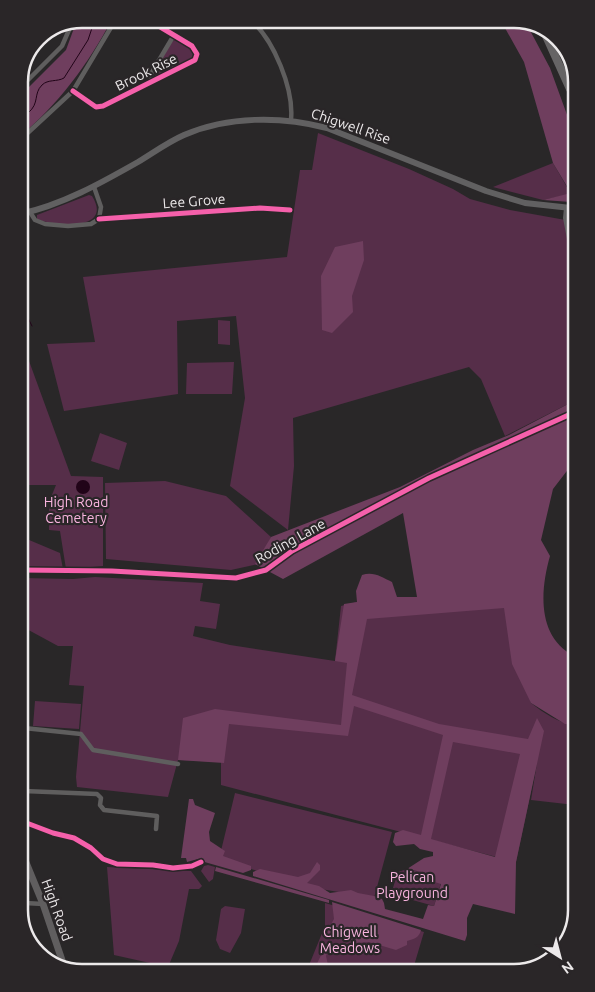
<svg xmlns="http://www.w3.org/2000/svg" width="595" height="992" font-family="Ubuntu,sans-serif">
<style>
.green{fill:#562e49}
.forest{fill:#6f3e5e;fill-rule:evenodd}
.water{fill:#210418}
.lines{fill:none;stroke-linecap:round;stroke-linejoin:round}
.stream{stroke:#210418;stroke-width:1}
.street{stroke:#5f5e5e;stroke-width:4.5}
.secondary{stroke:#616061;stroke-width:6}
.primary{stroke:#605e5f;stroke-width:7}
.highway{stroke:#666465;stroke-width:8}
.cycleway-casing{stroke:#2a2628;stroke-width:8}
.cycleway{stroke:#f560ab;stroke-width:5}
.labels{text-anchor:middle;stroke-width:4.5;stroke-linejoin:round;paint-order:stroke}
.street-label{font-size:14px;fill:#ece9ea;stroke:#2a2628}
.park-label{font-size:14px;fill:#f9b4df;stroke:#2a2628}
.rim{fill:none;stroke:#ece9ea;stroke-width:2.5}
</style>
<rect width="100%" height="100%" fill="#292728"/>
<path class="green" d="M174 40C183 44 197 49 195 60L157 79 154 73 171 43Z
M318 133 409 169 453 189 470 199 510 210 571 221 572 402 505 436 481 379 469 367 293 418 294 466 288 530 230 486 245 398 236 316 177 321 178 394 64 411 47 344 95 342 83 277 287 257 300 170H312Z
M553 163 571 194 543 200 493 187Z
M89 195 92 196C114 231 55 227 37 219V215Z
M218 320 230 321V345L218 344Z
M21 339 71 476 103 477V566L66 569 60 531 49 530V502L56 485H22Z
M234 362 232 394H186L187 363Z
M100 433 127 443 119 470 91 461Z
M165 481 226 496 271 537 258 564 231 570 106 559 105 483Z
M22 537 60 553 63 569 22 568Z
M95 577 203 583 200 601 220 604 216 629 195 626 193 636 230 645 335 661 341 606 357 602 507 606 531 703C544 713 558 723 575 725V805L531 800 537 763 516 862 221 785V762L178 760 168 797 77 787 76 777 84 686 69 685 73 646H58L23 627 22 578 73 579Z
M35 701 81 704 79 729 33 726Z
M235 793 392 832 374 898 309 887 219 859Z
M208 865 215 867 213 879 209 882 201 871 204 866Z
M107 867 191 871 202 886 199 889H189L179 941 168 967 114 955Z
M407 869 422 872 425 879 441 883 434 906 391 894 398 872Z
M325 903 424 932 413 969 307 970 325 926Z
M225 906 245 909 241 933 230 953 220 949 216 940 221 909Z"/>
<path class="forest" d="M82 19H112C89 63 58 105 19 137V97L66 50 77 20Z
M500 19H518L525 21 550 68 570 123 571 202 543 200 571 193 553 163 524 62Z
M363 241 364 260 352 296 353 312 332 333 322 330 321 276 335 247Z
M572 402 573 463 553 489 541 540 550 556C540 591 537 637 574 656L575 725 565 724 531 703 512 664 504 608 367 619 352 695 439 724 528 739 537 718 544 731 516 862 515 914 473 904 467 918V935L465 941 253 876V872L260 869 298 877 310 873 317 862 320 865V870L307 883 319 886 330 893 351 890 358 893 374 896 382 899 384 903 385 909 423 919 428 905 434 906 441 884 425 879 422 872 407 869 424 858 433 856V852L420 849 414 844 396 846 393 842 395 833 403 830 421 835 443 735 354 706 348 736 229 724 224 763 178 760 183 718 215 709 341 725 347 663 335 661 344 604 357 602 356 591 362 575C373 571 382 577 392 582L397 597H417L403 513 283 579 255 564 271 537 400 487 473 450 509 435ZM453 742 520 754 495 857 431 839Z
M189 799H193L195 805 215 813 209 832 210 841 225 851 223 856 251 866V870L243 873 201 861 198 859 187 862 186 858H181Z
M216 867 329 900V903L215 871Z
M332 902 421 930C419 938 414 939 407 941V945L396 950 369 942 354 943 345 937 328 938C326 930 331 925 334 919Z
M328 950 326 956 328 965 333 968 346 970H314L323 951Z
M355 963 363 968 374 965 378 969H349Z"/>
<path class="water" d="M76 487a7 7 0 1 1 14 0a7 7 0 1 1-14 0Z"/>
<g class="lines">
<path class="stream" d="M19 113H28C40 103 33 94 42 85 48 79 57 82 64 78L88 40 95 19
M21 304 32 326"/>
<path class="street" d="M250 19C274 40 294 89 291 120
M150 82 152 72 174 35
M19 89 62 46 72 23
M73 91 96 107 103 106 195 60 197 54 192 46 147 19
M19 141 73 91 116 19
M30 212 35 220 45 224 68 226 91 224 99 219 101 207 94 187
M99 219 260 208 290 210
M24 728 81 734 93 750 178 764
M24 791 97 794 101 798 100 805 104 810 157 816 156 829
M24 822 53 833 74 838 91 848 103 859 117 864 153 865 173 868 192 866 201 862
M25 903 43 904"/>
<path class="secondary" d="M567 208 566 218 571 244
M20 214C62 205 101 183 138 162 153 153 168 142 184 135 228 116 281 116 327 128L486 191 525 203 571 208
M22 570 112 571 236 578 266 570 292 551 429 478 573 413"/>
<path class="primary" d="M25 860 43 904 65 969"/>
<path class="highway" d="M542 27 570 89
M564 47 570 60"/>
<defs>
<path id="cycleway" d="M73 91 96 107 103 106 195 60 197 54 192 46 147 19
M99 219 260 208 290 210
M22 570 112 571 236 578 266 570 292 551 429 478 573 413
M24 822 53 833 74 838 91 848 103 859 117 864 153 865 173 868 192 866 201 862"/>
</defs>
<use href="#cycleway" class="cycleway-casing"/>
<use href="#cycleway" class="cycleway"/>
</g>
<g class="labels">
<g class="street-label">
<text transform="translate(146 72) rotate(-26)" y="5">Brook Rise</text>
<text transform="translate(351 126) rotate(19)" y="5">Chigwell Rise</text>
<text transform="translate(194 201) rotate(-4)" y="5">Lee Grove</text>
<text transform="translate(290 541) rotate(-29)" y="5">Roding Lane</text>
<text transform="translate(57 910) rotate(70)" y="5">High Road</text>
</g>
<g class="park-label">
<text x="76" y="507">High Road<tspan x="76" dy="16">Cemetery</tspan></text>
<text x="412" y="882">Pelican<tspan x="412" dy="16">Playground</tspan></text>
<text x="350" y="937">Chigwell<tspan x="350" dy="16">Meadows</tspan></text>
</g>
</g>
<path d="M0 0H595V992H0ZM82 28H514A54 54 0 0 1 568 82V910A54 54 0 0 1 514 964H82A54 54 0 0 1 28 910V82A54 54 0 0 1 82 28Z" fill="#2a2628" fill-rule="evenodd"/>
<path class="rim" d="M82 28H514A54 54 0 0 1 568 82V910A54 54 0 0 1 514 964H82A54 54 0 0 1 28 910V82A54 54 0 0 1 82 28Z"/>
<g transform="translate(560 957) rotate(144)" stroke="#2a2628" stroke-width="4" paint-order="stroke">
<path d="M0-4L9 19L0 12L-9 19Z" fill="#ece9ea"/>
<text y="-8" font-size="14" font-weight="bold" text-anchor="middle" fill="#ece9ea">N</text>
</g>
</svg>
